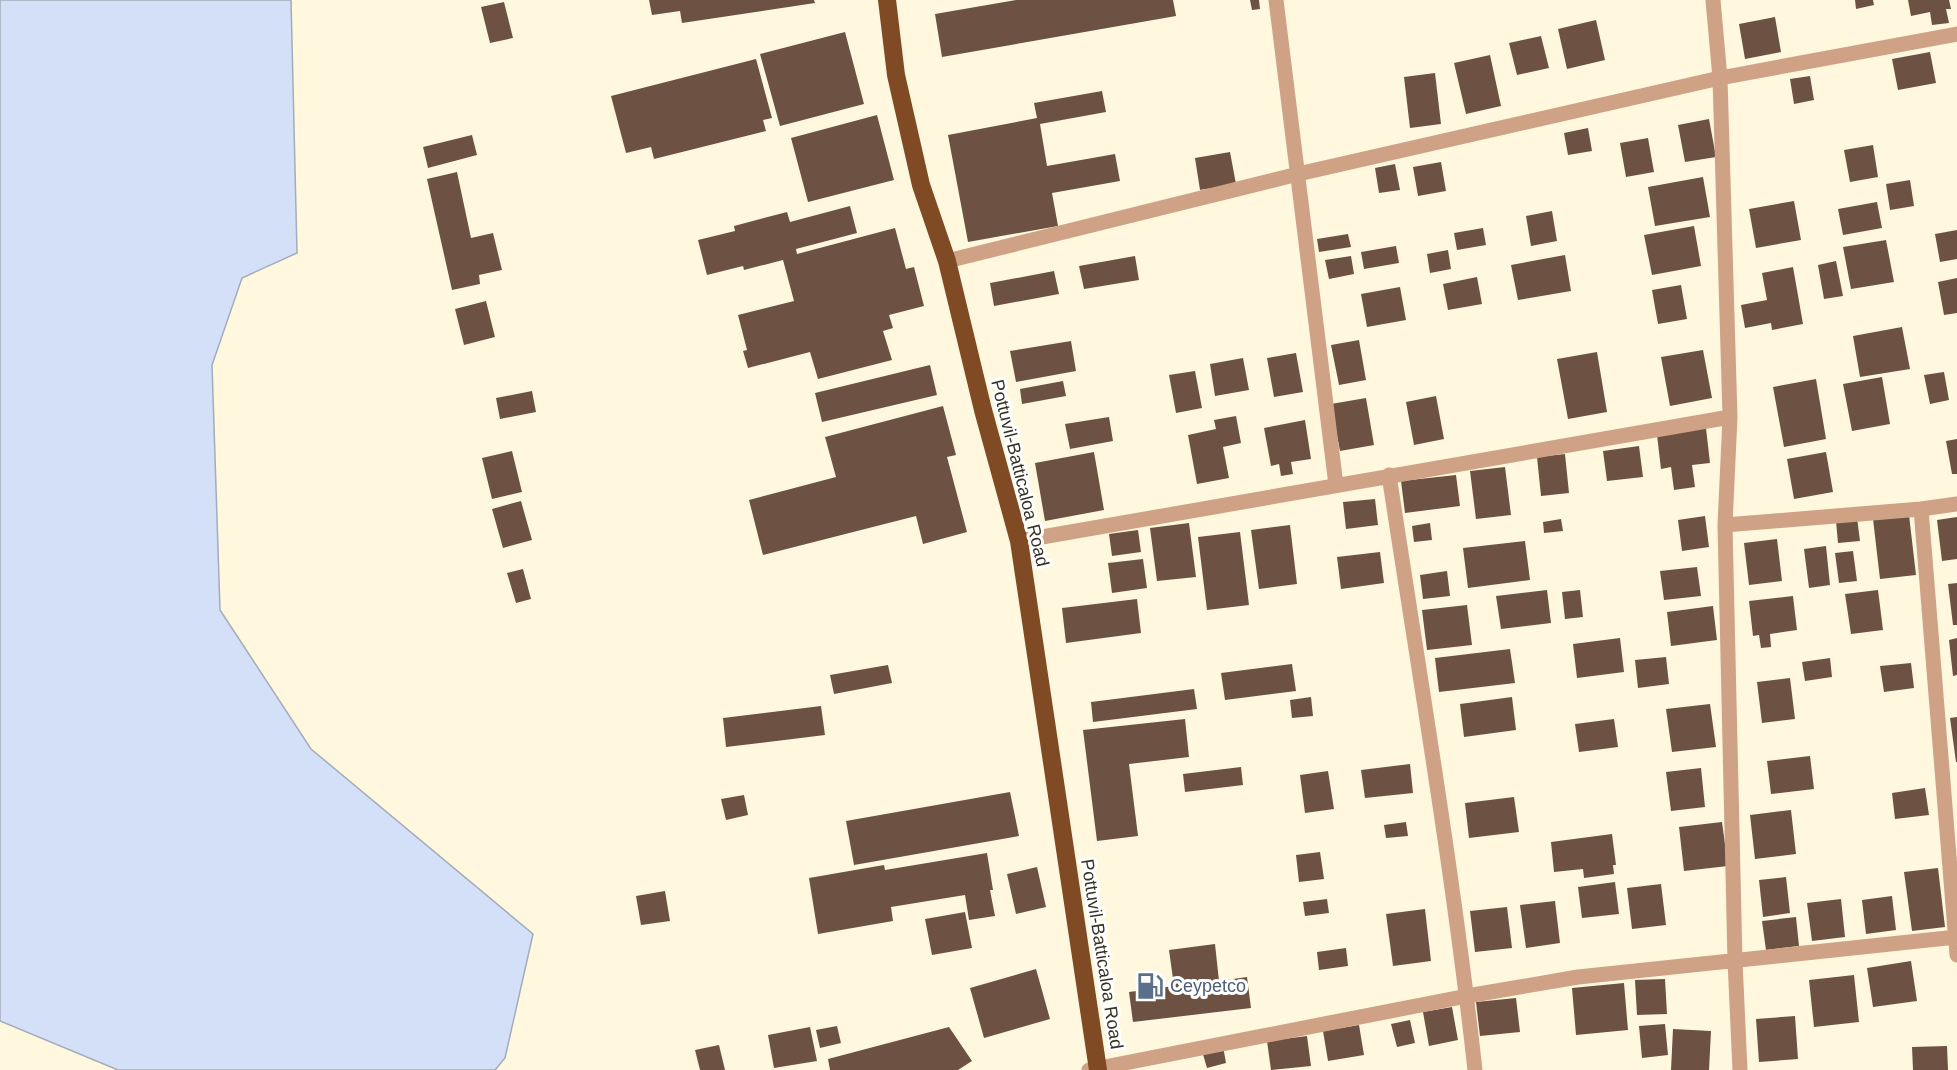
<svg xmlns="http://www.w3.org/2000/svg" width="1957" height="1070" font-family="Helvetica,sans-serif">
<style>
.water{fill:#d4e0f8;stroke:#a4acb9;stroke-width:1.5}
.building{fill:#6d5243}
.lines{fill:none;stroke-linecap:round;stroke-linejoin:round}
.minor{stroke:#cfa285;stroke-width:15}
.highway{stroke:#7f4a24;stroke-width:18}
.labels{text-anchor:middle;stroke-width:6;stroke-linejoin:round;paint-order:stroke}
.street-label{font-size:18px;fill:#353226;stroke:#fff}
.service-label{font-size:18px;fill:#4e5e75;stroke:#fff;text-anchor:start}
</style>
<rect width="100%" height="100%" fill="#fff8de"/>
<path class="water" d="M0 0H291L297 253 242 278 212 365 220 610 311 749 533 934 505 1058 495 1070H118L0 1021Z"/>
<path class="building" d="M649 0H814L815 3 682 23 680 11 652 15Z
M1016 0H1173L1176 16 942 57 935 14Z
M1250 0H1259L1260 9 1252 10Z
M1855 0H1873L1874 5 1856 9Z
M1908 0H1949L1951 9H1946L1949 23 1932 25 1930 12 1911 16Z
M504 2 513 38 490 43 481 7Z
M1775 17 1781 52 1745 59 1739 24Z
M1596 20 1605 60 1567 69 1558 29Z
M845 32 864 104 780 126 760 54Z
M1541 36 1549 68 1517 75 1509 43Z
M1930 52 1936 83 1898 90 1892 59Z
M1490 55 1501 106 1466 114 1454 63Z
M756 59 772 118 763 120 766 131 654 159 651 147 626 153 611 96Z
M1435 73 1441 124 1410 128 1404 77Z
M1810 76 1814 100 1794 104 1790 79Z
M1102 91 1106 112 1040 124 1047 166 1115 154 1120 181 1052 193 1058 226 968 242 948 135 1037 118 1034 103Z
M877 115 894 180 808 202 791 138Z
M1709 119 1716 157 1685 162 1678 125Z
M1588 128 1592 151 1568 155 1564 133Z
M472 135 477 155 428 168 423 147Z
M1648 138 1654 172 1626 177 1620 143Z
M1873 145 1878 177 1850 182 1844 150Z
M1230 152 1236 184 1200 190 1195 158Z
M1441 162 1446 191 1418 196 1413 167Z
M1395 164 1400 190 1379 193 1375 168Z
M457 172 471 238 493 233 502 270 479 275 480 284 452 290 427 179Z
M1703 177 1710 217 1655 226 1648 187Z
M1910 180 1914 206 1890 210 1886 184Z
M1794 201 1801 240 1756 248 1749 209Z
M1877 202 1882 228 1843 235 1838 209Z
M850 206 857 233 796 249 797 254 895 228 906 269 914 267 924 306 889 315 893 328 883 331 892 360 818 379 810 352 748 368 743 351 747 350 738 315 794 301 783 260 744 270 743 266 707 275 698 240 735 231 734 226 787 212 790 222Z
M1552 211 1557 241 1531 246 1526 216Z
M1694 226 1701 266 1652 275 1644 235Z
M1483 228 1486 245 1457 250 1454 233Z
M1957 230V259L1940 262 1935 234Z
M1348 234 1351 247 1319 252 1317 239Z
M1886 240 1894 282 1851 289 1843 247Z
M1396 246 1399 263 1364 269 1361 252Z
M1448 250 1451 269 1430 273 1427 254Z
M1565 255 1571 291 1518 300 1511 265Z
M1135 256 1139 280 1084 289 1079 266Z
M1351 256 1354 274 1329 279 1325 260Z
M1836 261 1843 296 1824 299 1818 265Z
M1793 267 1803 324 1772 330 1771 323 1745 328 1741 305 1767 300 1762 273Z
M1054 271 1059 294 994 306 990 283Z
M1477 277 1482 304 1448 310 1443 284Z
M1957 278V313L1944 315 1938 282Z
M1681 285 1687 319 1658 324 1652 290Z
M1400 287 1406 320 1367 327 1361 294Z
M486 301 495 337 464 345 455 309Z
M1902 327 1910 369 1860 377 1853 336Z
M1359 340 1366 380 1339 385 1331 345Z
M1071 341 1076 371 1016 382 1010 351Z
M1703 350 1712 398 1670 406 1661 357Z
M1597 352 1607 412 1568 419 1557 359Z
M1296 353 1303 392 1274 397 1267 358Z
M1243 358 1249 390 1215 396 1210 364Z
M930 365 937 395 822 422 815 393Z
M1195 371 1202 408 1176 413 1169 375Z
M1944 372 1949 400 1930 404 1924 375Z
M1882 377 1890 424 1852 431 1843 384Z
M1816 379 1826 439 1784 447 1773 387Z
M1063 381 1066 396 1022 404 1020 389Z
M532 391 536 412 500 419 496 398Z
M1436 396 1444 439 1414 445 1406 402Z
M1366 398 1374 445 1340 451 1331 404Z
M943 406 956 455 947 457 967 532 923 544 916 516 763 555 749 500 836 477 825 437Z
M1236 416 1241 443 1223 447 1229 478 1197 484 1188 435 1216 429 1214 420Z
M1109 417 1113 441 1070 449 1065 424Z
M1305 420 1311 459 1291 462 1293 474 1281 476 1279 464 1271 466 1264 428Z
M1706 428 1710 463 1692 465 1695 487 1674 490 1671 467 1661 469 1657 435Z
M1957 439V474H1952L1946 441Z
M1639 446 1643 477 1607 481 1603 451Z
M512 451 522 492 492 499 482 458Z
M1094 452 1104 510 1045 521 1035 463Z
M1826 452 1833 492 1794 499 1787 459Z
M1565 454 1569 493 1541 496 1537 457Z
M1505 467 1511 515 1476 519 1470 471Z
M1456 475 1460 506 1405 513 1401 481Z
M1375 499 1378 525 1346 529 1343 502Z
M521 501 532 540 503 548 492 509Z
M1909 515 1916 575 1880 579 1873 519Z
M1705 516 1709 547 1682 551 1678 520Z
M1957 517V559L1942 561 1937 520Z
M1857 518 1860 541 1838 543 1836 521Z
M1561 519 1563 531 1544 533 1543 522Z
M1189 523 1196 577 1157 581 1150 528Z
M1430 523 1432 540 1414 542 1412 526Z
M1290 525 1297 584 1259 589 1251 530Z
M1138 530 1141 552 1112 556 1109 534Z
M1240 532 1249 605 1207 610 1198 537Z
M1777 539 1782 581 1749 585 1744 543Z
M1525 541 1530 580 1468 588 1463 548Z
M1826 546 1830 585 1809 588 1804 549Z
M1853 551 1857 581 1839 583 1835 553Z
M1380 552 1384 583 1341 589 1337 557Z
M1143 559 1147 588 1112 593 1108 563Z
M1697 567 1701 596 1664 600 1660 571Z
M523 569 531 599 516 603 507 573Z
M1447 571 1450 596 1423 599 1420 575Z
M1957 583V625H1953L1948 584Z
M1547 590 1551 623 1501 629 1496 596Z
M1580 590 1583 617 1565 619 1562 592Z
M1878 590 1883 630 1851 634 1845 594Z
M1793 596 1797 630 1770 634 1771 647 1761 648 1759 635 1753 636 1749 601Z
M1137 599 1141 633 1066 643 1062 608Z
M1467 605 1472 645 1427 650 1422 610Z
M1713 606 1717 640 1671 646 1667 612Z
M1620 638 1624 672 1577 678 1573 644Z
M1957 638V675L1953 676 1949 640Z
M1510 649 1515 683 1439 692 1435 658Z
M1666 657 1669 684 1638 688 1635 660Z
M1830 658 1832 677 1805 681 1802 662Z
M1911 663 1914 688 1884 692 1880 666Z
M1292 664 1296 691 1225 700 1221 673Z
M888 665 892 683 834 694 830 675Z
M1790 678 1795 719 1762 723 1757 682Z
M1194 689 1197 709 1093 722 1091 702Z
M1311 697 1313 716 1292 718 1290 700Z
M1512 697 1516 730 1464 737 1460 704Z
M1710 704 1716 747 1672 752 1666 709Z
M821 706 825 735 726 747 723 718Z
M1957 717V762H1956L1950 718Z
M1185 719 1189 757 1129 764 1138 836 1097 841 1083 730Z
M1614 719 1618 747 1579 752 1575 724Z
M1810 756 1814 789 1771 794 1767 761Z
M1410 764 1413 793 1365 798 1361 770Z
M1241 767 1243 785 1185 792 1183 774Z
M1701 768 1705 807 1671 811 1666 772Z
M1328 771 1334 809 1305 813 1300 775Z
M1925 788 1929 815 1895 819 1892 793Z
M1010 792 1019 836 854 865 846 821Z
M744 795 748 815 726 820 721 799Z
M1514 797 1519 832 1469 838 1465 803Z
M1791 810 1796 854 1755 859 1750 815Z
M1406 822 1408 836 1386 838 1384 825Z
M1722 822 1728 866 1684 871 1679 827Z
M1612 834 1616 865H1613L1614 874 1584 878 1583 869 1554 872 1551 842Z
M1320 852 1324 879 1299 882 1296 855Z
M987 853 993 890H990L995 916 969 920 965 895 891 907 893 921 818 934 809 878 884 865 885 870Z
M1037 867 1046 907 1016 914 1007 874Z
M1938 868 1945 927 1912 931 1904 872Z
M1786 877 1790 913 1763 917 1759 880Z
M1615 882 1619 914 1582 918 1578 887Z
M1661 884 1666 925 1632 929 1627 888Z
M665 891 670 921 641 925 636 896Z
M1892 896 1896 930 1866 934 1862 900Z
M1327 899 1329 913 1305 916 1303 902Z
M1841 899 1845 937 1812 941 1807 903Z
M1555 901 1560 943 1526 948 1520 905Z
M1507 907 1512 948 1475 952 1470 911Z
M1425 909 1431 961 1393 966 1386 914Z
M965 912 972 948 932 955 925 919Z
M1796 917 1799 946 1766 950 1762 921Z
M1215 944 1219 981 1247 977 1251 1008 1133 1022 1129 992 1174 986 1169 950Z
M1346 948 1348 966 1319 970 1317 952Z
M1911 961 1917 1001 1873 1007 1867 968Z
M1036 969 1050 1019 984 1038 970 988Z
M1854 975 1859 1022 1814 1027 1809 980Z
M1665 979 1667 1014 1637 1015 1635 980Z
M1624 983 1628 1030 1576 1035 1572 988Z
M1516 998 1520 1032 1480 1036 1476 1002Z
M1452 1007 1458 1040 1429 1046 1423 1012Z
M1795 1016 1798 1059 1759 1062 1756 1019Z
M1410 1020 1415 1043 1397 1047 1391 1024Z
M1665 1024 1668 1055 1642 1058 1639 1026Z
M1359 1025 1364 1055 1328 1061 1323 1031Z
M837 1026 841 1043 820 1048 816 1030Z
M810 1027 817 1061 774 1068 768 1035Z
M949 1027 972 1061 958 1070H830L828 1059Z
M1673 1029 1711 1031 1709 1070H1671Z
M1307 1036 1311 1066 1271 1070 1267 1041Z
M719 1045 725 1070H700L695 1050Z
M1223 1046 1226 1063 1207 1068 1202 1051Z
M1947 1046 1948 1070H1913L1912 1047Z"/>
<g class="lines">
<path class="minor" d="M1276 0 1336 485
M1713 0 1720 78 1730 417 1725 525 1735 961 1740 1070
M947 261 1298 174 1720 78 1957 34
M1389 475C1419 673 1453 871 1475 1070
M1921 509 1957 955
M1725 525 1921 509 1957 504
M1019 541 1730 417
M1089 1070 1467 996 1578 977 1957 937"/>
<path class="highway" d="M887 0 896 75 921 185 947 261 983 410 1019 541 1098 1070"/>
</g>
<defs>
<symbol id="fuel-bare" viewBox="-9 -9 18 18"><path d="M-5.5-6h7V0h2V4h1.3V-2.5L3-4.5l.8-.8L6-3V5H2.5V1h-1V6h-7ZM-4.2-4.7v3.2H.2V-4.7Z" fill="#5c6f8a" stroke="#fff" stroke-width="2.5" paint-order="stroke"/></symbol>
</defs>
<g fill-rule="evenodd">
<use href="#fuel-bare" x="1131" y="967" width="38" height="38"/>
</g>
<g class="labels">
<g class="street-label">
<text transform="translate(1020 473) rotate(76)" y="6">Pottuvil-Batticaloa Road</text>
<text transform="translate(1102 954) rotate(81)" y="6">Pottuvil-Batticaloa Road</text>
</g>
<g class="service-label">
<text x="1170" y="992">Ceypetco</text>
</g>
</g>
</svg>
